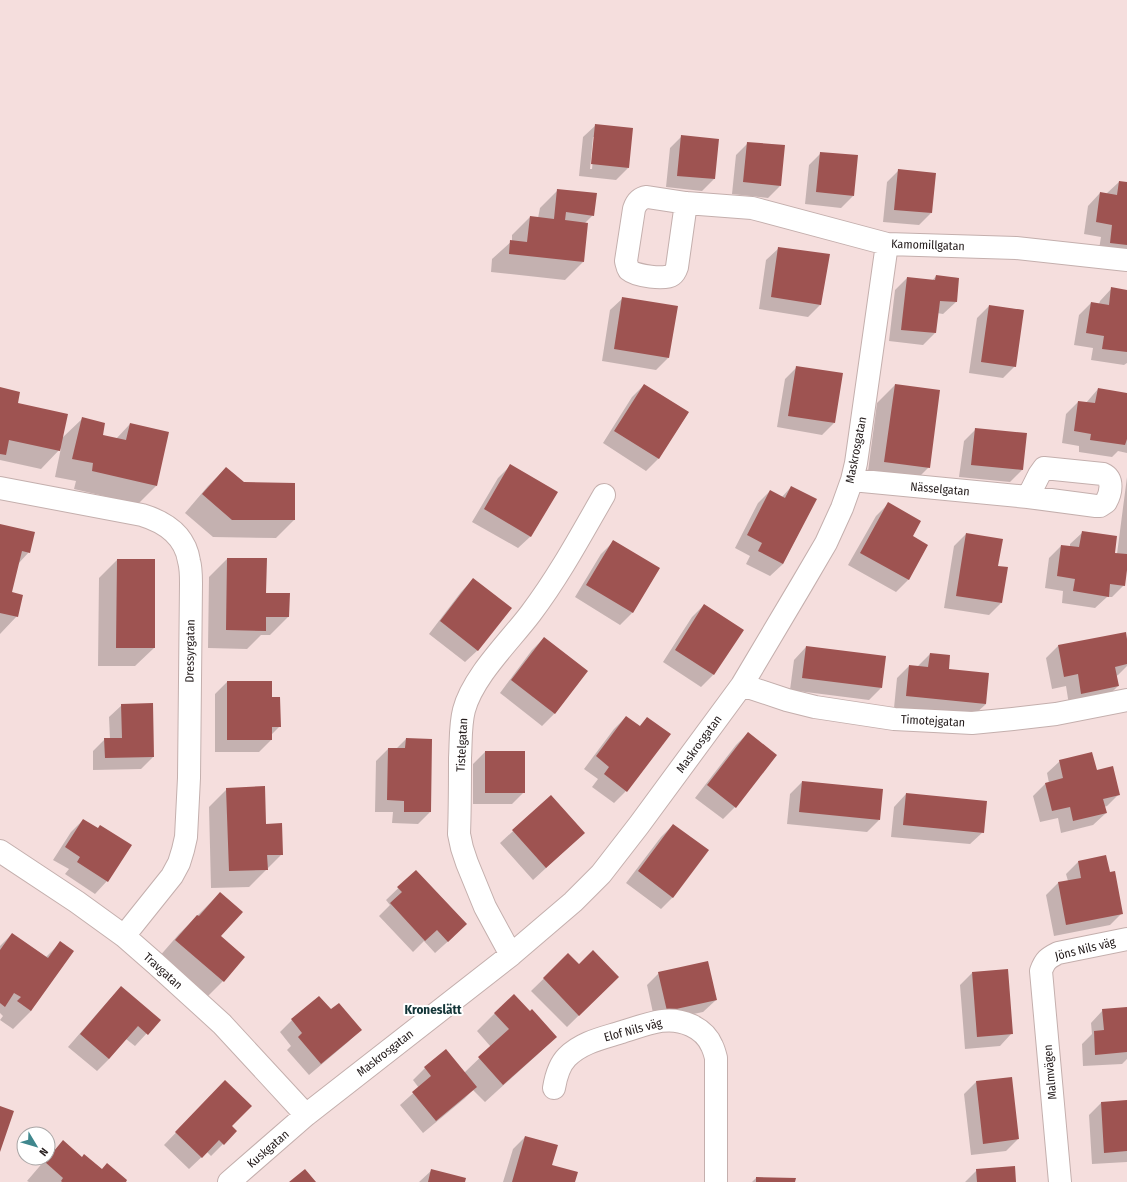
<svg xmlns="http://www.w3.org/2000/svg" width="1127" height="1182" font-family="'Fira Sans Condensed',sans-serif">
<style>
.shadow{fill:#0003;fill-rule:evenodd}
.building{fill:#9e5351}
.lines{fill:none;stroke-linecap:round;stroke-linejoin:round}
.street-casing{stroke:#c4afad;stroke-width:24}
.street{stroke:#fff;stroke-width:22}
.labels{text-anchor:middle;stroke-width:4;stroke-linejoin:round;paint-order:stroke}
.street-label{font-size:12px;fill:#282020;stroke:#fff}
.neighbourhood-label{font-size:13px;font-weight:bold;fill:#133538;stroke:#fff}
</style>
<rect width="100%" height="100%" fill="#f5dedd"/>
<path class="shadow" d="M596 125 628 168 616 180 579 176 583 137ZM593 137H595L592 169H590Z
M682 136 718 140 714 179 702 191 666 187 670 148Z
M748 143 780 186 768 198 732 194 736 155Z
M821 153 853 196 841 208 805 204 809 165Z
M899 170 931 213 919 225 883 222 887 182Z
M1119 182 1127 183V259L1098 255 1101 237 1084 234 1088 206 1100 193 1106 194Z
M558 190 593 215 585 223 583 262 565 280 491 272 492 259 512 241V235L530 217 538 218 540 208Z
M779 248 821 304 808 317 759 309 766 260Z
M936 276 958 278 956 302 943 314 937 313 935 333 923 345 889 341 895 290 907 278 932 281Z
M1112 288 1127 291V363L1124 365 1091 360 1093 348 1074 345 1079 315 1091 303 1099 304 1100 301Z
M623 298 668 358 656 370 602 361 610 310Z
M989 306 1023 310 1015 366 1003 378 969 373 977 318Z
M797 367 834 423 822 435 777 427 785 379Z
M644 385 688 413 658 459 646 471 603 443 632 397Z
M895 385 929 467 911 485 867 479 877 403Z
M0 388 16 403 61 439 82 419 101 435 116 439 130 424 156 486 138 504 74 489 76 481 55 477 61 448 41 469 0 460Z
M1098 389 1127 394V453L1118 451 1112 457 1079 452V446L1062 443 1066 414 1078 402 1086 403Z
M976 429 1026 434 1022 470 1010 482 959 477 964 441Z
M510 466 531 536 518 548 472 522 498 478Z
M226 468 244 483 294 520 276 538 213 537 185 513 208 486Z
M1127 477V563L1124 585 1112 597H1107L1095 608 1062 603 1063 591 1045 588 1049 558 1061 546 1070 547V544L1083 532 1114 554H1117Z
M791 487 815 500 783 564 770 576 746 564 750 556 735 548 758 503 770 491 782 497Z
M888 504 911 537 927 545 908 580 896 592 848 565 876 516Z
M0 525 29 552 18 564 11 593 17 616 0 634Z
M966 534 997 567 1001 603 989 615 944 608 954 546Z
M614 541 658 569 632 613 620 625 575 597 601 554Z
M227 559 265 594 288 617 270 635H261L247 649 208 648 209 577Z
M117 560H154V648L135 666H98L99 578Z
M473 579 478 650 465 662 429 634 461 592Z
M704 605 713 675 701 687 663 662 692 617Z
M1125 633 1127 644V666L1118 675 1116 676 1118 686 1106 698 1069 705 1066 686 1052 689 1046 658 1058 646Z
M544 638 587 671 554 714 542 726 500 693 532 650Z
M806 647 881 688 869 700 790 690 794 660Z
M930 654 986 704 973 716 894 708 897 678 909 666H918Z
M227 682 271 698 280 726 271 735V740L259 752H215V694Z
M122 705 153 757 141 769 93 770V751L105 739H110L109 717Z
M626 717 639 727 647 718 626 791 614 803 592 787 598 779 584 769 614 729Z
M748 733 735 807 723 819 695 798 736 745Z
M406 739 430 812 418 824 392 823 393 812H375L376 761 388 749H396Z
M485 752 524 792 512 804H473V764Z
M1060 761 1096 771 1119 794 1107 806 1104 807 1106 813 1093 825 1061 833 1058 818 1040 822 1033 796 1045 784 1049 783 1047 773Z
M802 782 879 820 867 832 787 824 790 794Z
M227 789 265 825 282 854 249 887 211 888 209 807Z
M906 794 983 832 970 844 891 837 894 807Z
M551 796 584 833 533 880 500 843Z
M83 820 98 829 107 881 95 894 65 874 69 869 53 860 71 832Z
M673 825V897L661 909 626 883 661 837Z
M1078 862 1109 873 1122 913 1110 925 1054 936 1046 895 1058 883 1068 881 1066 874Z
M416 871 454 936 435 953 424 941 413 952 379 916 390 905 386 900Z
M220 893V936L244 957 223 981 205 999 158 958 179 934Z
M12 934 46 957 61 942 31 1011 13 1029 0 1020 3 1016 0 1013V946Z
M568 955 579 966 618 977 567 1027 531 991Z
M659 973 716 1000 703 1012 655 1022 647 985Z
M972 973 1012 1033 1000 1046 965 1049 960 985Z
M121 987 159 1020 135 1046 126 1039 109 1059 97 1071 68 1047 109 1000Z
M319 997 331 1011 360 1030 348 1042 309 1075 287 1050 291 1046 280 1032 292 1020Z
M1127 1008V1059L1122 1064 1083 1066 1082 1044 1092 1034 1091 1023 1103 1010Z
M495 1013 556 1036 538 1054 485 1102 473 1090 464 1099 423 1133 400 1105 419 1088 413 1080 425 1068 445 1051 464 1073 491 1047 477 1031Z
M1011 1078 1018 1139 1006 1151 971 1155 964 1094 976 1082Z
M213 1094 231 1126 223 1144 211 1156 207 1152 189 1169 164 1145Z
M1127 1101V1162L1092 1164 1089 1115 1101 1103Z
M525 1137 551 1166 574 1182H503L513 1149Z
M63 1142 82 1158 101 1170 124 1182H29L27 1181 45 1160Z
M432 1170 464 1182H419Z
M977 1170 1015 1182H965Z
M756 1178 794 1182H752Z"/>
<path class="building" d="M595 124 633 128 629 168 591 164Z
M681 135 719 139 715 179 677 176Z
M747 142 785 145 781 186 743 182Z
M820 152 858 155 854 196 816 192Z
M898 169 936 173 932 213 894 210Z
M1119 181 1127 182V245L1110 243 1112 225 1096 222 1100 192 1117 195Z
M557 189 597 193 594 216 566 212 565 220 588 223 584 262 509 254 510 240 527 242 530 216 554 219Z
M778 247 830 254 821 305 771 297Z
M936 275 959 278 957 302 940 301 936 333 901 330 907 277 935 280Z
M1111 287 1127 290V352L1102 349 1104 336 1086 333 1091 302 1109 305Z
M622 297 678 306 669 358 614 349Z
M989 305 1024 310 1016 367 981 362Z
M796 366 843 373 835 423 788 416Z
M644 384 689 412 659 459 614 431Z
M895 384 940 390 930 468 884 462Z
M0 387 20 392 18 403 68 414 60 451 9 440 6 455 0 454Z
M1098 388 1127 393V439L1125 445 1090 440 1091 434 1074 431 1078 401 1095 403Z
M82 417 105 423 103 435 126 440 130 423 169 432 157 486 92 471 93 463 72 459Z
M975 428 1027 433 1023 470 971 465Z
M510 464 558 492 531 537 484 509Z
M226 467 244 482 295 483V520H232L202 494Z
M791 486 817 499 783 564 758 551 762 543 747 535 770 490 785 498Z
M888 502 921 521 913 536 928 545 909 580 860 553Z
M0 524 35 532 30 553 22 551 12 592 23 595 18 617 0 613Z
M1082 531 1117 536 1115 553 1127 554V570L1125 586 1110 584 1109 597 1073 591 1075 579 1057 576 1061 545 1079 547Z
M966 533 1003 539 998 566 1008 567 1002 603 956 596Z
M613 540 660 568 633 613 586 585Z
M227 558H267L266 593H290L289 617H266V631L226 630Z
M117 559H155V648H116Z
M473 578 512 608 478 651 440 621Z
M704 604 744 630 714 675 675 650Z
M1126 632 1127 639V664L1115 667 1119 686 1081 694 1078 674 1064 677 1058 645Z
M544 637 588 671 555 714 511 680Z
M806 646 886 656 882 688 802 678Z
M930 653 950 655 949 669 989 673 986 704 906 696 909 665 928 667Z
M227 681H272V697H280L281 727H272V740H227Z
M153 703 154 757 105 758 104 738H122L121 704Z
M626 716 640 726 647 717 671 734 627 792 604 774 609 767 596 756Z
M748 732 777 755 736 808 707 785Z
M406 738 432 739 431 812H404V801L387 800 388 748H405Z
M485 751H525V793H485Z
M1092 752 1097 770 1113 766 1120 795 1103 799 1107 813 1073 821 1070 807 1052 811 1045 783 1063 778 1059 760Z
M802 781 883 789 880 820 799 812Z
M265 786 266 824 282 823 283 855H267L268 870 229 871 226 788Z
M906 793 987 801 984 833 903 825Z
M551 795 585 833 546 868 512 830Z
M83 819 98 828 100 825 132 845 108 882 77 862 80 857 65 847Z
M673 824 709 850 673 898 638 871Z
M1106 855 1110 872 1115 871 1123 914 1066 925 1058 882 1081 878 1078 861Z
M416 870 467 924 448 942 437 930 425 941 390 903 402 892 397 887Z
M220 892 243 912 221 936 245 957 224 982 175 940 197 915 199 916Z
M12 933 48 958 60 941 74 951 31 1011 17 1001 21 997 14 993 5 1007 0 1003V950Z
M593 950 619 977 579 1016 543 978 568 953 579 964Z
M708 961 717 1000 667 1011 658 972Z
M1008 969 1013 1034 977 1037 972 972Z
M121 986 161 1020 148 1035 138 1026 109 1059 80 1034Z
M514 994 530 1011 532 1009 557 1037 503 1085 478 1057 509 1029 494 1013Z
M319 996 331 1009 339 1003 362 1030 321 1064 298 1037 302 1033 291 1019Z
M1127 1007V1052L1095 1055 1094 1031 1104 1030 1102 1009Z
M446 1049 477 1087 436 1121 412 1092 431 1076 424 1067Z
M1012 1077 1019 1139 983 1144 976 1081Z
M225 1080 252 1106 232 1126 237 1131 224 1145 219 1140 202 1158 175 1132Z
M1127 1100V1151L1104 1153 1101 1102Z
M0 1106 14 1111 0 1152Z
M525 1136 558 1145 552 1165 578 1172 575 1182H512Z
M63 1140 82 1157 84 1154 102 1169 107 1163 127 1180 126 1182H62L61 1181 63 1178 45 1162Z
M1015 1166 1016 1182H977L976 1169Z
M305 1169 316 1182H289Z
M431 1169 466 1178 465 1182H428Z
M756 1177 796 1178 795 1182H756Z"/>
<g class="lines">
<defs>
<path id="street" d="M686 203 677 267C676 270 675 273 672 275 665 280 636 276 629 270 627 267 627 265 626 261L634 209C636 203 640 198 647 197L686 203 752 208 887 244 1016 248 1127 260
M852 480 1028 497 1096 506H1100L1106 502C1111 493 1114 479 1103 474L1044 468 1039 475 1028 497
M0 488 142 515C165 522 185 535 189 561 191 568 191 575 191 583L189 778 186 837 183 850 179 863 172 876 124 936
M742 685 787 700 815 707 894 719 934 721 972 723 1013 719 1056 714 1127 700
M0 851 77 902 124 936 156 964 222 1024 306 1115
M511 955 485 907 467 863 462 848 459 834C460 808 460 783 460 758 461 742 460 725 464 710 473 676 510 641 531 613 559 576 581 535 604 495
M554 1088C556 1076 559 1065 567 1057 582 1042 603 1038 622 1032 635 1028 648 1023 661 1021 681 1018 704 1027 712 1046 714 1050 715 1054 716 1058V1182
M229 1182 306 1115 511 955 573 902 601 874 639 825 742 685 802 584 826 543 842 508 852 480 856 463 860 435 887 244
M1060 1182 1041 971C1045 960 1048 958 1058 953L1127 939"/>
</defs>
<use href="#street" class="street-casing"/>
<use href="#street" class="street"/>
</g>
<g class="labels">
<g class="street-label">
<text transform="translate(928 245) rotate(2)" y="4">Kamomillgatan</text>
<text transform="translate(856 450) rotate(-79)" y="4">Maskrosgatan</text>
<text transform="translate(940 489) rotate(5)" y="4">Nässelgatan</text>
<text transform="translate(190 651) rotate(-89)" y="4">Dressyrgatan</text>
<text transform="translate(933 721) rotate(3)" y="4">Timotejgatan</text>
<text transform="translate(699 744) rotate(-54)" y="4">Maskrosgatan</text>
<text transform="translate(462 745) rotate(-87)" y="4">Tistelgatan</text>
<text transform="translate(1085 949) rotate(-14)" y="4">Jöns Nils väg</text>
<text transform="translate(163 971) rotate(42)" y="4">Travgatan</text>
<text transform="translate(633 1030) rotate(-15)" y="4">Elof Nils väg</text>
<text transform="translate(385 1053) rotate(-38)" y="4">Maskrosgatan</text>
<text transform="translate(1050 1072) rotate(-95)" y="4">Malmvägen</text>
<text transform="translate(268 1149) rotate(-41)" y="4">Kuskgatan</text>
</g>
<g class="neighbourhood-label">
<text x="433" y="1014">Kroneslätt</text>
</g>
</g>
<g transform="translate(36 1146) rotate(128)"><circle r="19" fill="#ffffff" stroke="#a9a6a6"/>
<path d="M0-3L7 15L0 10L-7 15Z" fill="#3f878d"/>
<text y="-6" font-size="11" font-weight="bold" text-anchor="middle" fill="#282020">N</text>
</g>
</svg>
